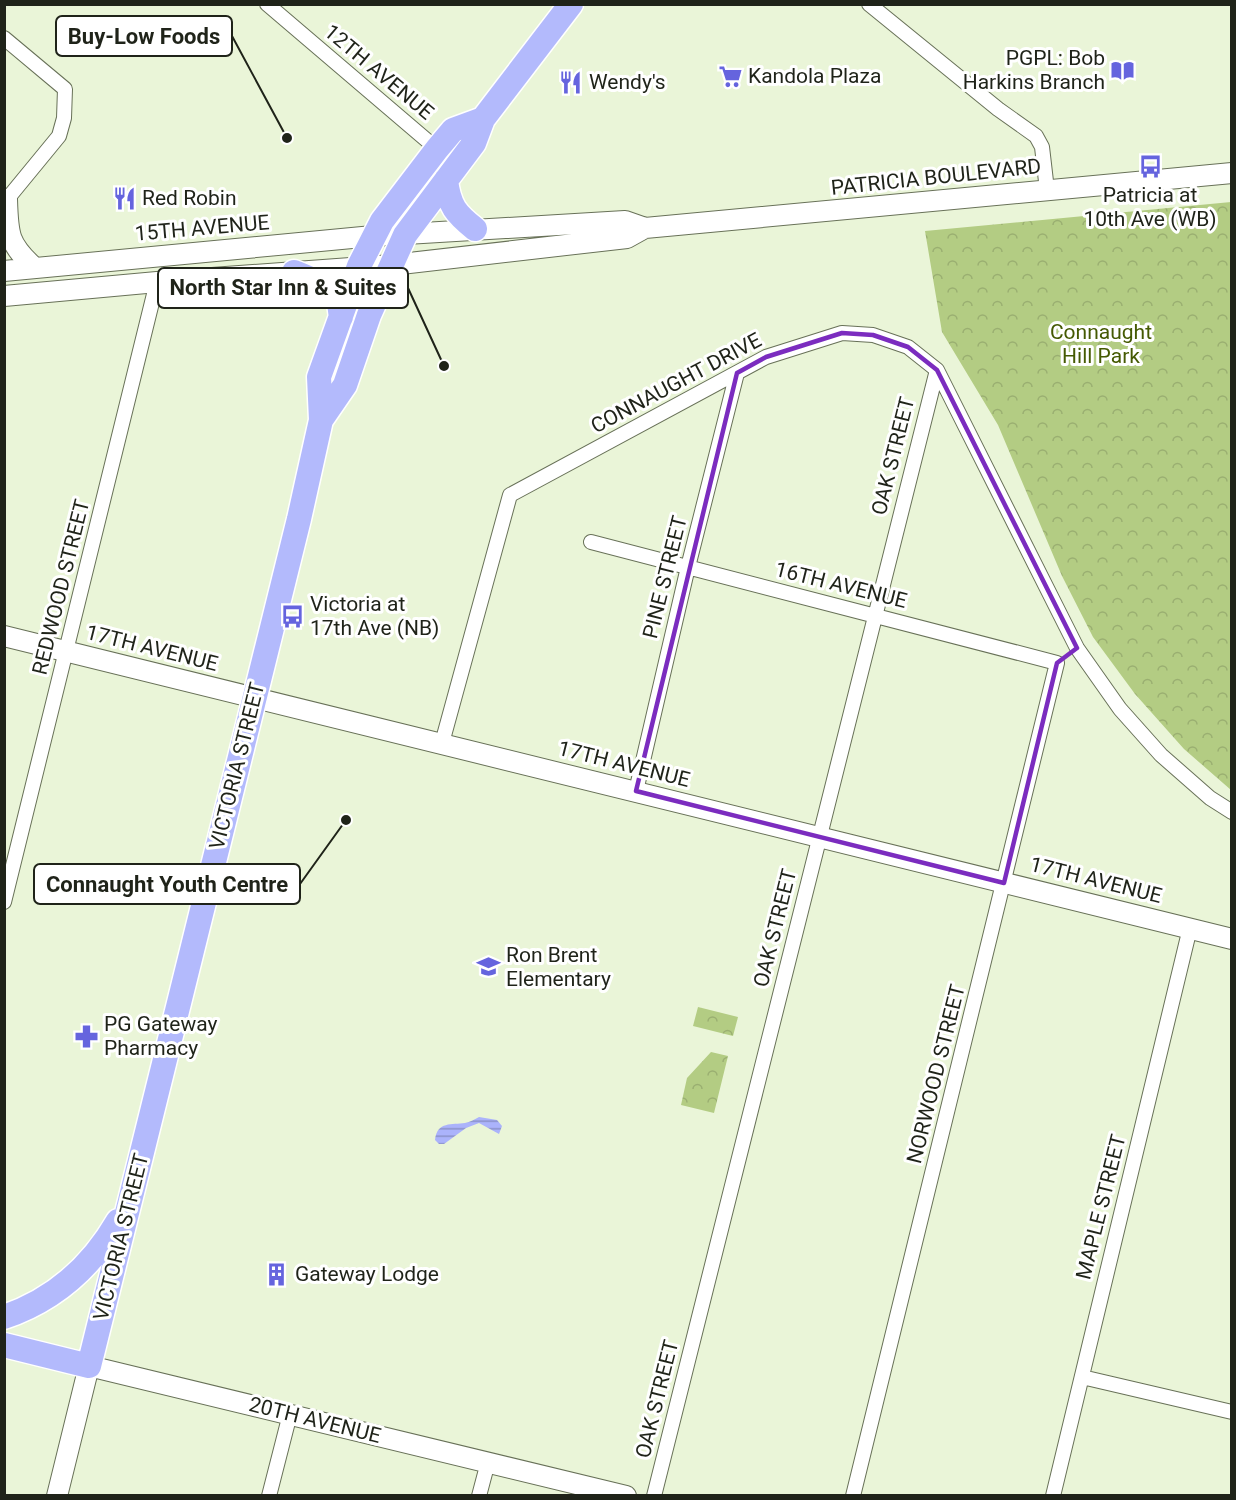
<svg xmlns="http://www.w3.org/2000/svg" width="1236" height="1500" font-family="Roboto,sans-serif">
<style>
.park{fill:url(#park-crowns)}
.water{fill:url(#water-rules)}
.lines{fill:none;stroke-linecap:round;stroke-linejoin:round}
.street-casing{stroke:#687158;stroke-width:16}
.secondary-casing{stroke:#687158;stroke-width:22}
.highway-casing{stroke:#fff;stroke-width:27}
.street{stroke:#fff;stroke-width:14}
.secondary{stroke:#fff;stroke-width:20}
.highway{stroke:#b3bafc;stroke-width:24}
.marked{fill:none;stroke:#7b2cbf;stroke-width:4.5;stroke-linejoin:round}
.labels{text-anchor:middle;stroke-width:6;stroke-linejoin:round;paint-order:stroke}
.poi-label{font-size:21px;fill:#1f2319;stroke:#fff;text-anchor:start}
.street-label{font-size:21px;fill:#1f2319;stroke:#fff}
.park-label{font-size:21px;fill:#455a03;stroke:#fff}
.leader{fill:none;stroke:#1f2319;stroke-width:2}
.callout-dot{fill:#1f2319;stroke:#fff;stroke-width:2}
.callout{fill:#fff;stroke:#1f2319;stroke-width:2}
.callout-label{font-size:22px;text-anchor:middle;font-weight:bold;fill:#1f2319}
</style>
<defs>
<pattern id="park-crowns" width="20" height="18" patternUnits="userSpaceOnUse" patternTransform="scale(1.5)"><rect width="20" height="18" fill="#b3cc83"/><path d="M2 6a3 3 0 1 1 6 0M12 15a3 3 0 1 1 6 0" fill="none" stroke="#9aaf71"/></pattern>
<pattern id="water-rules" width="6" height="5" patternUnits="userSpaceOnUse" patternTransform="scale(1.5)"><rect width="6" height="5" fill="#abb3fb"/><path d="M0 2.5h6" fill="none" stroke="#8b91ca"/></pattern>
</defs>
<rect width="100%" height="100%" fill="#eaf5d8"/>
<path class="park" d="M1231 202H1232L1231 790 1184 749 1135 694 1093 637 1062 576 998 425 942 332 925 231Z
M698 1007 738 1017 733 1036 693 1026Z
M711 1052 728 1056 714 1113 681 1105 687 1078Z"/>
<path class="water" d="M479 1117 497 1120 502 1126 499 1134 479 1123 466 1128 444 1144H439L435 1140C437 1121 452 1125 465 1123 470 1122 475 1119 479 1117Z"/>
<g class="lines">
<defs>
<path id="street" d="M267 4 437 149
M869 4 998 109 1036 136 1042 147 1047 190
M4 38 65 89 64 118 59 136 4 203
M591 542 1057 663
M442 743 510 495 766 357 842 333 873 335 908 347 937 370 1077 648 1120 709 1161 755 1210 798 1232 812
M636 791 688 567 737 373
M4 902 157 282
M1082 1377 1232 1412
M269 1496 290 1414
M479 1496 488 1462
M654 1496 937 370
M853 1496 1057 663
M1053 1496 1190 928"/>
<path id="secondary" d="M7 199C8 234 8 244 35 268
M4 271 373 236 625 221 645 228
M4 296 157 282 392 265 627 238 645 228 1232 173
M4 636 1232 939
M57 1496 89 1366 626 1496"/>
<path id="highway" d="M446 180C449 206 456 214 475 229
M294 272C309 278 331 286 338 302 340 306 340 313 341 317
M321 420 345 385 369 315 405 235 474 143 483 119 571 4
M4 1317C54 1300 92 1266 118 1221
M4 1345 89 1366 299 519 321 420 319 377 359 266 382 221 437 149 453 130 483 119"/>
</defs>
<use href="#street" class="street-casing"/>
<use href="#secondary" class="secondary-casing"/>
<use href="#highway" class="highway-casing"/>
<use href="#street" class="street"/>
<use href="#secondary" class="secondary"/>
<use href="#highway" class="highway"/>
</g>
<path class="marked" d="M842 333 873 335 908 347 937 370 1077 648 1057 663 1004 883 636 791 737 373 766 357Z"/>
<defs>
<symbol id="library-bare" viewBox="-9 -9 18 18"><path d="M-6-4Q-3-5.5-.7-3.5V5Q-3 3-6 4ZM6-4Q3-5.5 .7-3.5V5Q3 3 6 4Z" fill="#6564de" stroke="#fff" stroke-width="2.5" paint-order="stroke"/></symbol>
<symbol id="supermarket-bare" viewBox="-9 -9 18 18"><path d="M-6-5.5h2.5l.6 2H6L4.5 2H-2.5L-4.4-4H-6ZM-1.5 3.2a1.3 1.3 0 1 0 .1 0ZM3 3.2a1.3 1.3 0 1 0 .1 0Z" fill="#6564de" stroke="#fff" stroke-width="2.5" paint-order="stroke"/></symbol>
<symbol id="restaurant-bare" viewBox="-9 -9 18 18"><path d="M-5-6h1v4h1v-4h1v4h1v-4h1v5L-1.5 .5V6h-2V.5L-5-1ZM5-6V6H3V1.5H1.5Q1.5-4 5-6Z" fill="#6564de" stroke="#fff" stroke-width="2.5" paint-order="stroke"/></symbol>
<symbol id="bus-bare" viewBox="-9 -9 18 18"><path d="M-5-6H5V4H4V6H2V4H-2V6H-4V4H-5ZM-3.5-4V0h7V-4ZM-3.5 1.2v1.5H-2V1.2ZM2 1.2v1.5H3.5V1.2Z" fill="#6564de" stroke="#fff" stroke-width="2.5" paint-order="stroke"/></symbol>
<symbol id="school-bare" viewBox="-9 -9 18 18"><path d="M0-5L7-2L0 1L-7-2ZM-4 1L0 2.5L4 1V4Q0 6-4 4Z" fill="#6564de" stroke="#fff" stroke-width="2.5" paint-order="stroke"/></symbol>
<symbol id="pharmacy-bare" viewBox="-9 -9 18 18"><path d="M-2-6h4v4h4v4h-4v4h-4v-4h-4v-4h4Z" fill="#6564de" stroke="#fff" stroke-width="2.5" paint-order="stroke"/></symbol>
<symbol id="building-bare" viewBox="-9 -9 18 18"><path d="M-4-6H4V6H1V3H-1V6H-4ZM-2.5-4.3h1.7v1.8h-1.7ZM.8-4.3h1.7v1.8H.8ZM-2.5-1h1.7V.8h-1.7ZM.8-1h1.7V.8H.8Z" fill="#6564de" stroke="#fff" stroke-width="2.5" paint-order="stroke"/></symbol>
</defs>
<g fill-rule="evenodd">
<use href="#library-bare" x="1106" y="54" width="33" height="33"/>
<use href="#supermarket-bare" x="714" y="60" width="33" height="33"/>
<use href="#restaurant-bare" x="554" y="66" width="33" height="33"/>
<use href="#bus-bare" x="1134" y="150" width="33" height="33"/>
<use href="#restaurant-bare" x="108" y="182" width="33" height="33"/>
<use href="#bus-bare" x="276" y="600" width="33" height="33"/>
<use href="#school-bare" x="472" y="950" width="33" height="33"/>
<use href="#pharmacy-bare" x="70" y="1020" width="33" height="33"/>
<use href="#building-bare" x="260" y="1258" width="33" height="33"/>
</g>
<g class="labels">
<g class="poi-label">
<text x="1105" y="65" text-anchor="end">PGPL: Bob<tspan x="1105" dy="24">Harkins Branch</tspan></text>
<text x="748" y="83">Kandola Plaza</text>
<text x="589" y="89">Wendy's</text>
<text x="1150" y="202" text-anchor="middle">Patricia at<tspan x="1150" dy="24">10th Ave (WB)</tspan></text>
<text x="142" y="205">Red Robin</text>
<text x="310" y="611">Victoria at<tspan x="310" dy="24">17th Ave (NB)</tspan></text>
<text x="506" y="962">Ron Brent<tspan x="506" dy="24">Elementary</tspan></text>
<text x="104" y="1031">PG Gateway<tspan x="104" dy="24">Pharmacy</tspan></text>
<text x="295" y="1281">Gateway Lodge</text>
</g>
<g class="street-label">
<text transform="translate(379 72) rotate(40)" y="7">12TH AVENUE</text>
<text transform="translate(936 177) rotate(-6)" y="7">PATRICIA BOULEVARD</text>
<text transform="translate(202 228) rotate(-5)" y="7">15TH AVENUE</text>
<text transform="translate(676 383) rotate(-28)" y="7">CONNAUGHT DRIVE</text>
<text transform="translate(893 456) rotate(-76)" y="7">OAK STREET</text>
<text transform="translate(665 577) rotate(-76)" y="7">PINE STREET</text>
<text transform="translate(841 585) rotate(14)" y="7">16TH AVENUE</text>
<text transform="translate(61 587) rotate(-76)" y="7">REDWOOD STREET</text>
<text transform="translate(152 648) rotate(14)" y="7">17TH AVENUE</text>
<text transform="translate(624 764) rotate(14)" y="7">17TH AVENUE</text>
<text transform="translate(237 766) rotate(-76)" y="7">VICTORIA STREET</text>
<text transform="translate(1096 880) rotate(14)" y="7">17TH AVENUE</text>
<text transform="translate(775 928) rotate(-76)" y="7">OAK STREET</text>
<text transform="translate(936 1074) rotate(-76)" y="7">NORWOOD STREET</text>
<text transform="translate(1101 1207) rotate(-76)" y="7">MAPLE STREET</text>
<text transform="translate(121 1237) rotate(-76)" y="7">VICTORIA STREET</text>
<text transform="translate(657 1399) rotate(-76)" y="7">OAK STREET</text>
<text transform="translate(315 1420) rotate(14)" y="7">20TH AVENUE</text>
</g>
<g class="park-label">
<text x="1101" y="339">Connaught<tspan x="1101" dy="24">Hill Park</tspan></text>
</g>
</g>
<path class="leader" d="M287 138L232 36M444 366L408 288M346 820L300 884"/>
<g class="callout-dot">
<circle cx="287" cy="138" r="6"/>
<circle cx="444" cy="366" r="6"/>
<circle cx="346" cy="820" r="6"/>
</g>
<g class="callout">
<rect x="56" y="16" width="176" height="40" rx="6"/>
<rect x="158" y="268" width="250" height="40" rx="6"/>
<rect x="34" y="864" width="266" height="40" rx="6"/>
</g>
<g class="callout-label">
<text x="144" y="44">Buy-Low Foods</text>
<text x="283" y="295">North Star Inn &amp; Suites</text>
<text x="167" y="892">Connaught Youth Centre</text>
</g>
<rect width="1236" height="1500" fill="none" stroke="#1f2319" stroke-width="12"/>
</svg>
